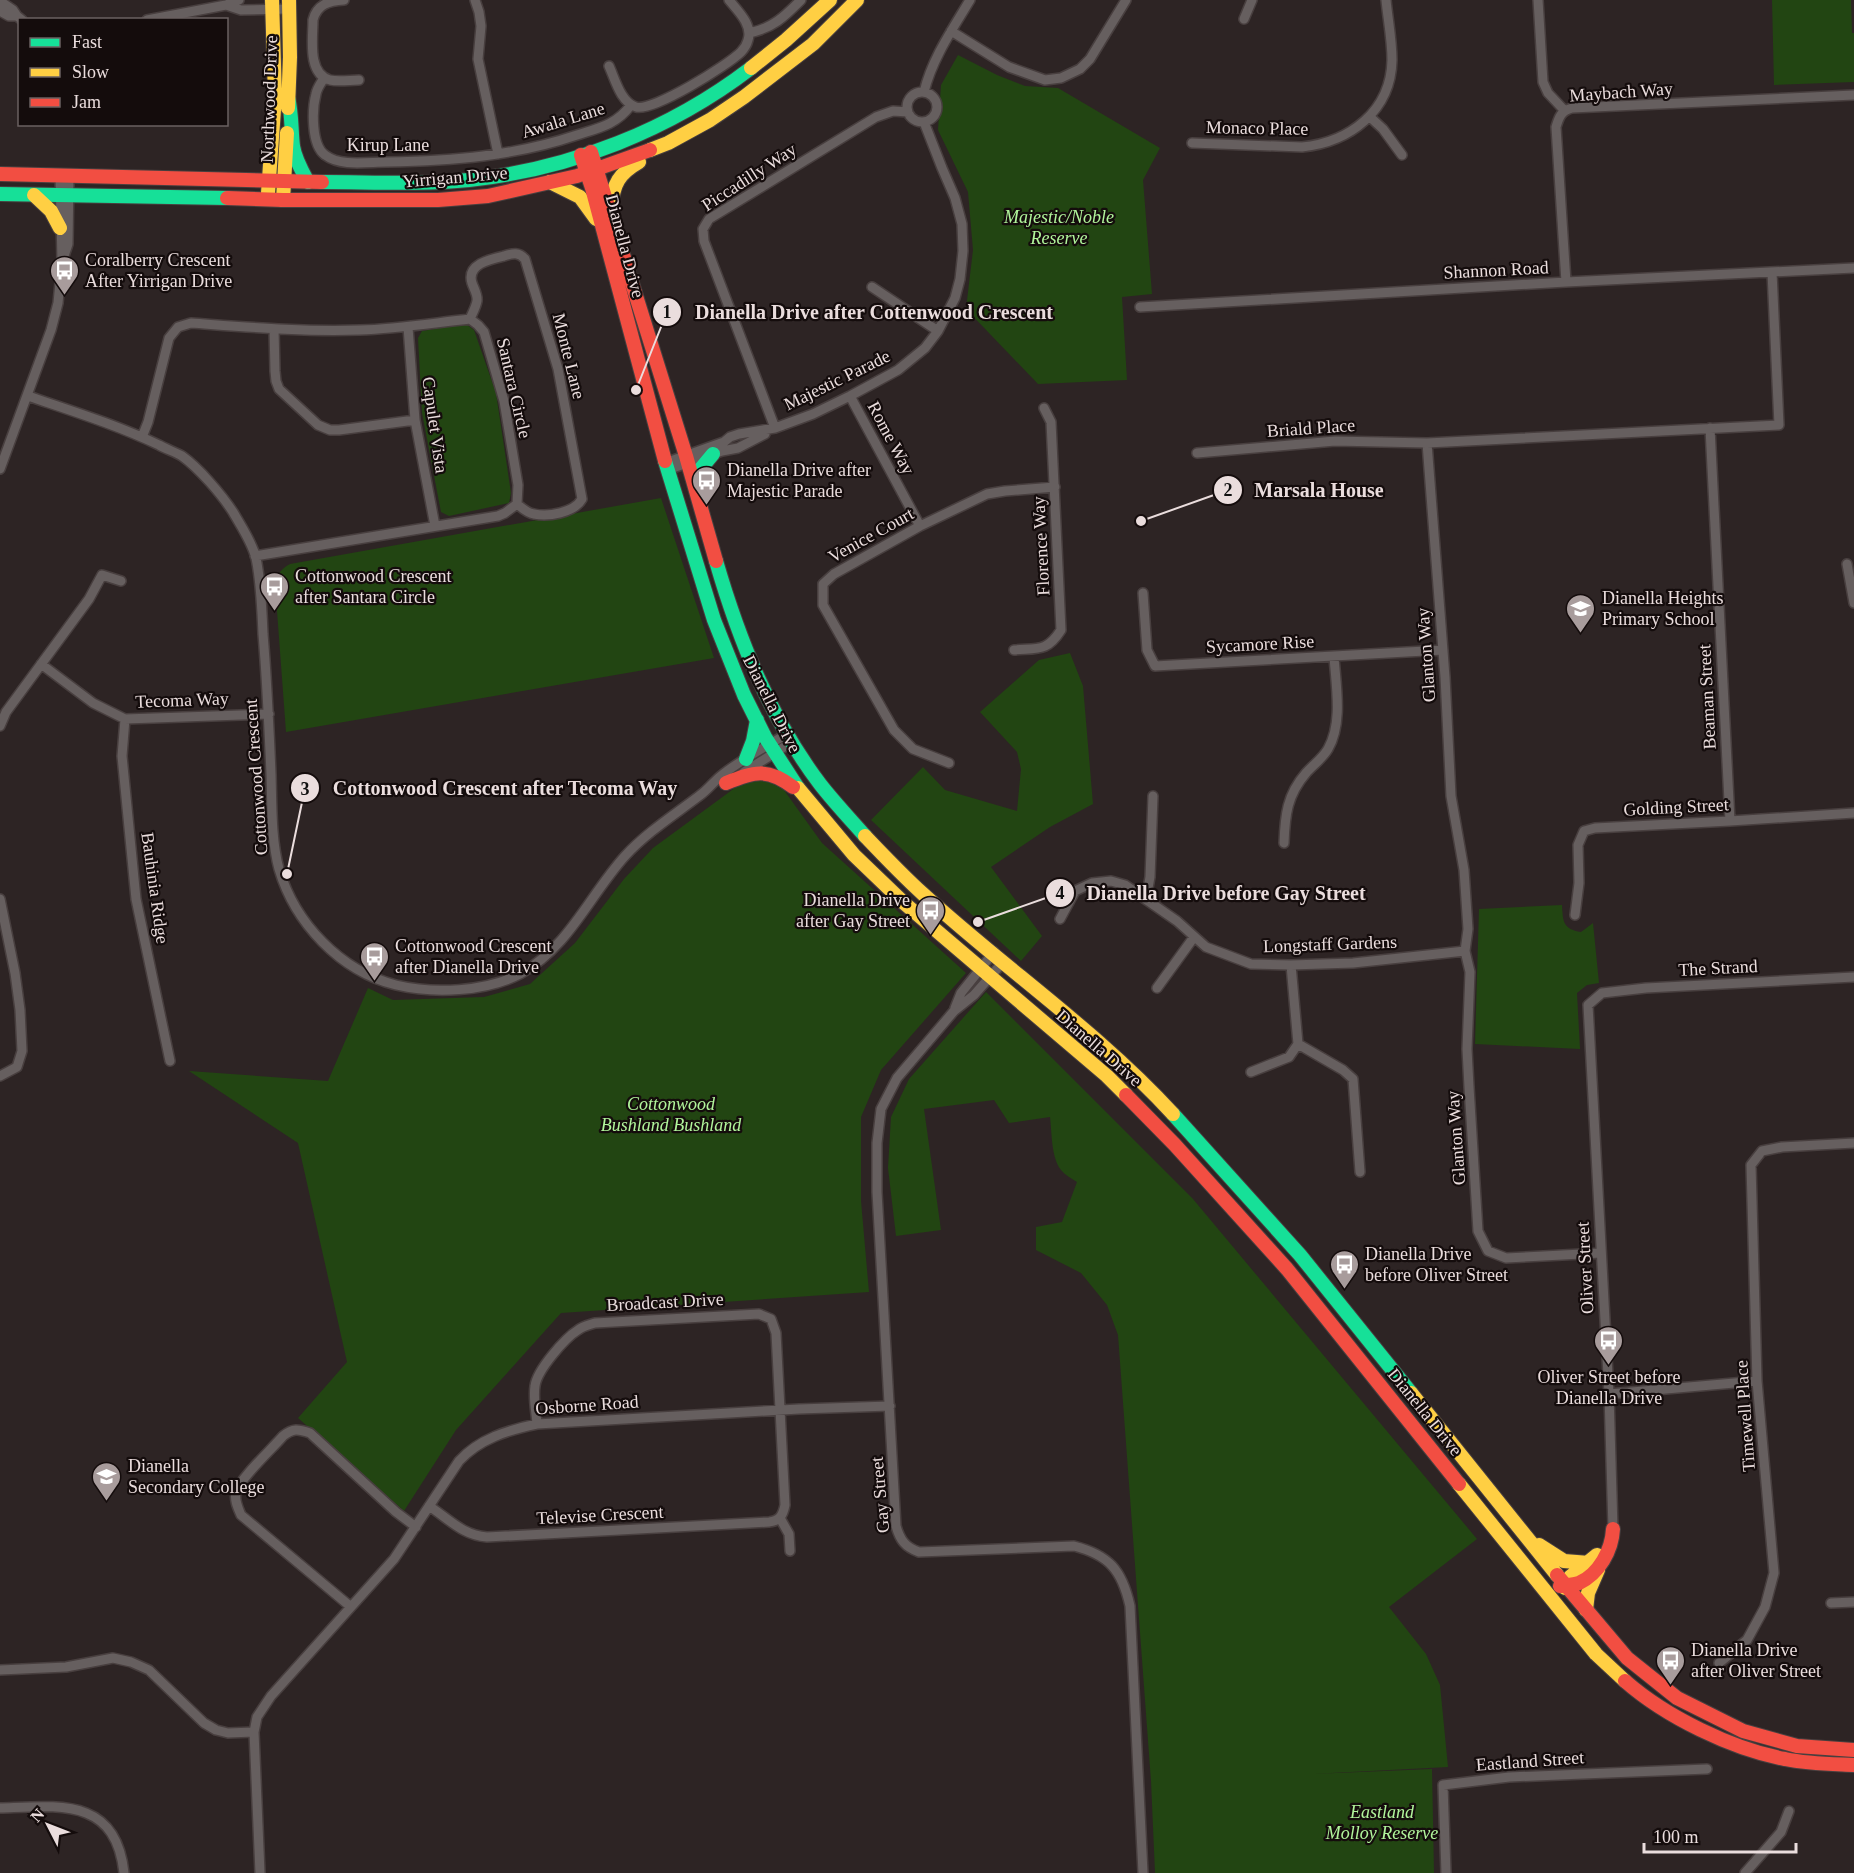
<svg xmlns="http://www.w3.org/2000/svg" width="1854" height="1873" font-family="'Times New Roman',serif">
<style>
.green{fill:#224512}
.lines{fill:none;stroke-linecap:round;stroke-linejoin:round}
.street-casing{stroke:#483f3f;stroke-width:12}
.fast-casing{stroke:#483f3f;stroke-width:16}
.slow-casing{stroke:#483f3f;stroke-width:16}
.jam-casing{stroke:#483f3f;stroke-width:16}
.street{stroke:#665f5f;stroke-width:9}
.fast{stroke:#16e098;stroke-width:14}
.slow{stroke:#ffcf43;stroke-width:14}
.jam{stroke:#f24e42;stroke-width:14}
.labels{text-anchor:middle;stroke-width:4.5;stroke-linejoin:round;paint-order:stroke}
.street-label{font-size:18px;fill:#eadddd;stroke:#140c0c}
.park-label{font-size:18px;font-style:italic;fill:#b1f59b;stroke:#140c0c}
.poi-label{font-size:18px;fill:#eadddd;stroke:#140c0c;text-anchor:start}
.leader{fill:none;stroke:#eadddd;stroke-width:2}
.callout-dot{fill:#eadddd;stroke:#140c0c;stroke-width:2}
.mark-label{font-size:18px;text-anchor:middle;font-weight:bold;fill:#111}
.callout-label{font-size:20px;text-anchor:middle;font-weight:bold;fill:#eadddd;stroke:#140c0c;stroke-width:4.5;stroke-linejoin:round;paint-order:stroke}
</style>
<rect width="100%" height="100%" fill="#2d2424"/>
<path class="green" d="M1772 0H1851L1852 33H1854V82L1774 85Z
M958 55 997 75 1025 86 1058 88 1160 148 1143 180 1152 294 1122 297 1127 380 1038 384 966 309 973 250 968 192 938 130 941 85Z
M466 324 474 330 496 393 511 493 509 503 449 516 441 512 422 413 418 338 422 331Z
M661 498 714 658 286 732 275 584C278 573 281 569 290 564Z
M1070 653 1083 686 1093 804 1050 827 991 867 1042 936 1021 961 871 820 923 767 945 790 1017 811 1021 769 1017 752 980 712 1039 660Z
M766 765 822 843 966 973 881 1070 861 1117V1201L869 1292 561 1313 456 1430 404 1511 298 1418 347 1362 298 1143 189 1071 328 1081 368 988 393 1000 484 997 530 984 575 943 624 879 653 848Z
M1562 905C1563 922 1563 929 1581 932L1593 923 1599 983 1587 985 1577 993 1580 1049 1475 1044 1479 909Z
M986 992 1193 1199 1477 1539 1389 1607 1426 1654 1440 1685 1448 1767 1312 1774 1432 1769 1434 1873H1155L1151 1781 1118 1335 1107 1305 1081 1273 1036 1250V1227L1062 1222 1077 1182C1071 1178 1065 1175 1061 1170 1051 1157 1052 1133 1050 1117L1009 1123 994 1100 924 1109 941 1230 896 1236 888 1168 891 1117 909 1079Z"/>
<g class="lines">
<defs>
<path id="street" d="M344 0C329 1 317 4 313 20 313 38 307 74 330 80 339 82 350 80 359 80
M475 0 479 12 481 26 478 59 498 154
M1538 0 1543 82 1548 93 1564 110
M0 1 13 10 17 16
M226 5 241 10 289 9
M0 11 9 16H17L22 20
M1244 19 1252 0
M147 20 226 5 239 0
M951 31 1009 67 1045 80 1061 78 1080 69 1090 59 1126 0
M749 33C773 28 784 17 801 0
M609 66C615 79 621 103 636 107 653 112 728 65 741 52 744 49 747 44 748 40 753 25 738 11 729 0
M324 78C321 83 317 88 316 94 312 109 311 145 325 155 341 167 367 162 387 162 452 161 515 156 577 135 599 128 616 125 631 105
M924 92C932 59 952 30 970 0
M907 107a15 15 0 1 1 30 0a15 15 0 1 1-30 0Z
M1370 117 1383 129 1402 155
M1192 143 1302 147C1350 142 1391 111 1392 60 1392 40 1388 20 1386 0
M63 259 68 244 69 175
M1566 282 1556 127C1559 117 1561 111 1572 108L1854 95
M872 287 938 331
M1140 307 1566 282 1854 268
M470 319C472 314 476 307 477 301 478 295 474 289 472 283 466 264 491 259 504 256 513 253 519 252 525 259L558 369 582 499C574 513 548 517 534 514 527 513 522 508 517 504
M408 327 415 420 435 526
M274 329 275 371 276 381 279 389 318 425 330 430H339L415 420
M28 396C72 411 117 425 159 445 166 449 175 452 182 456 199 468 222 495 233 512 241 526 252 542 256 558 261 582 262 609 263 634 267 681 269 727 271 774 272 805 271 839 279 869 295 923 340 971 396 985 434 994 485 992 520 974 569 947 589 896 625 856 646 833 674 815 699 796 708 790 714 781 722 775 742 759 765 747 787 734
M850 396 920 526
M775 428 704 241 703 229 709 219 876 117 893 111 908 112
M1710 428 1730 821
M142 437 148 422 169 338 178 327 191 323C247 327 304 332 360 330 397 329 433 323 470 319L478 325 484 332 504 401 518 485 517 504 505 513 498 516 255 556
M1427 443 1445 677 1451 796 1464 870 1468 929 1465 951 1470 972 1467 1049 1469 1087 1478 1231 1488 1251 1506 1258 1601 1253
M1197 453 1335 441 1427 443 1779 425 1772 272
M665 463 724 442 730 437 739 434 775 428 813 414 850 396 898 370 925 348 938 331 955 298 960 279 963 251 962 224 955 198 942 168 924 122
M0 469 51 330 58 303 62 262 60 175
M667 470 722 451 738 448 765 434
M1847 564 1854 603
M1143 593 1147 650 1155 666 1443 650
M1014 650C1038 648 1047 652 1061 630L1051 422 1044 408
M41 664 93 703 125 719 269 714
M125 719 122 756 136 899 170 1061
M0 726 6 712 89 599 102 575 121 581
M949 763 913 749 894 730 823 605V584L834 574 920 526 987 494 1005 491 1055 487
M744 772 792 742
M1284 843C1285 815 1287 795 1306 773 1313 765 1322 759 1328 749 1343 723 1336 686 1334 657
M0 899 15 973 20 1010 22 1051 17 1067 0 1076
M1146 899 1150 877 1153 796
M1575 915 1579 883 1578 845 1584 831 1595 828 1730 821 1854 813
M1060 919 1075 891 1092 883 1111 881 1125 885 1177 921 1206 947 1251 964 1291 965 1353 963 1465 951
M1004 961 974 995 954 1011 897 1078 881 1109 877 1143V1192L896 1526C900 1540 905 1547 919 1552L1074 1546C1109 1555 1122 1570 1130 1606L1143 1873
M1291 965 1298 1044
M1157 988 1194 937
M955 1008 961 993 994 952
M1298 1044 1343 1070 1353 1079 1360 1172
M1251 1072 1289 1057 1298 1044
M1609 1394 1757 1381
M429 1506C449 1519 462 1535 487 1537L769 1522C780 1521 783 1515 785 1505L776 1333 771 1319 759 1314 595 1323C589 1325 583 1326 578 1330 565 1338 537 1370 535 1386 533 1398 536 1411 537 1424
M780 1518 789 1534 790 1551
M1613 1529 1609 1394 1588 1005 1602 993 1646 988 1854 977
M1831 1603 1854 1602
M351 1607 241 1515C238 1508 234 1500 236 1492 240 1478 272 1449 283 1436 293 1428 298 1429 310 1433L396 1512 416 1527
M1719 1663 1747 1640 1765 1607 1774 1573 1757 1381 1751 1165 1762 1151 1782 1147 1854 1143
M0 1670 66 1667 113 1658 131 1662 149 1670 204 1723 216 1730 228 1733 254 1732
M0 1808C59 1806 116 1797 124 1873
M260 1873 254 1732 257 1717 271 1696 394 1559 459 1461C479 1439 508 1430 537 1424L799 1409 890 1406
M1446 1873 1443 1785 1509 1777 1707 1769
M1745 1873 1781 1832 1789 1811"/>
<path id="fast" d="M288 97C292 114 291 129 293 146 295 159 302 171 308 182
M322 182C371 182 420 185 469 180 571 169 670 130 751 68
M0 194 227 198
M665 461 714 620 744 695 765 737 798 788
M693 478 713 454
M716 561C739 640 770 718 820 784 834 802 850 819 865 836
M746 759 753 741 757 720
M1173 1114 1300 1255 1411 1393"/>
<path id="slow" d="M751 68 786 40 830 0
M288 108 290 57 289 0
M650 150 668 143 710 120 744 97 813 44 857 0
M550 182 580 197 596 219
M268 193 275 96 272 0
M34 195 51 211 60 228
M283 200 287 133
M612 207C612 184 620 173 639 162
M798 788 854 855 904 903 1107 1076 1126 1095
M865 836C884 856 903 876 923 894 1005 969 1098 1032 1173 1114
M1411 1393 1557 1575
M1459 1484 1596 1654 1625 1681
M1539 1545 1564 1561 1589 1563
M1565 1588 1570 1577 1597 1555
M1586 1610 1588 1593 1598 1570"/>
<path id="jam" d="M591 152 686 456 716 561
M581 155 592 188 665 461
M0 174 322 182
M227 198 283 200H438L488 196 577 176 650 150
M726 783C754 772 767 767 793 787
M1126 1095 1175 1145 1287 1269 1459 1484
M1557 1575 1627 1658 1677 1698 1743 1731 1797 1746 1854 1750
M1560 1586C1566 1585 1573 1585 1579 1583 1599 1574 1612 1550 1613 1529
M1625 1681C1666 1717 1732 1749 1785 1759 1808 1764 1831 1764 1854 1765"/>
</defs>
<use href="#street" class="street-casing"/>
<use href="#fast" class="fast-casing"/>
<use href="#slow" class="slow-casing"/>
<use href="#jam" class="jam-casing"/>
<use href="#street" class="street"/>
<use href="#fast" class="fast"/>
<use href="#slow" class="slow"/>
<use href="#jam" class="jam"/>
</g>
<defs>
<symbol id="bus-pin" viewBox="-11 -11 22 30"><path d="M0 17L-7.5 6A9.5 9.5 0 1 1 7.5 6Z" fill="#a89c9c" stroke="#140c0c"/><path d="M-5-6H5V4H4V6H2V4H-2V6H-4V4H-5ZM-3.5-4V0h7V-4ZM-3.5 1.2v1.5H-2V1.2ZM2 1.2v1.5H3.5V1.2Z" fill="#fff"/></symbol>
<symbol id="school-pin" viewBox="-11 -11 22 30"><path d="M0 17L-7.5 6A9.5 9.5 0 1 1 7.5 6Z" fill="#a89c9c" stroke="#140c0c"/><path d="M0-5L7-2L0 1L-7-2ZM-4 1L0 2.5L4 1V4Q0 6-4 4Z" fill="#fff"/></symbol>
</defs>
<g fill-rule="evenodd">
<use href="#bus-pin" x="48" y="254" width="33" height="45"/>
<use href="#bus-pin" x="690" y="464" width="33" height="45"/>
<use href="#bus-pin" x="258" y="570" width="33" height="45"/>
<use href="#school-pin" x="1564" y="592" width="33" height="45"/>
<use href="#bus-pin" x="914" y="894" width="33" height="45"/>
<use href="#bus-pin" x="358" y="940" width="33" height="45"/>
<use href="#bus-pin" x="1328" y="1248" width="33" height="45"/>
<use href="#bus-pin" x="1592" y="1324" width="33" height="45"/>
<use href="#school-pin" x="90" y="1460" width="33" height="45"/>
<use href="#bus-pin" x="1654" y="1644" width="33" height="45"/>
</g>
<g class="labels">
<g class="street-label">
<text transform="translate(1621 92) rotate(-4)" y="6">Maybach Way</text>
<text transform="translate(269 99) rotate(-88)" y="6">Northwood Drive</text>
<text transform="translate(563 120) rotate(-17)" y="6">Awala Lane</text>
<text transform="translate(1257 128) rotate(1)" y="6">Monaco Place</text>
<text x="388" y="151">Kirup Lane</text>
<text transform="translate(455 177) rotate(-5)" y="6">Yirrigan Drive</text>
<text transform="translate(749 177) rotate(-33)" y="6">Piccadilly Way</text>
<text transform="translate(625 246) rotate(75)" y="6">Dianella Drive</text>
<text transform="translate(1496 270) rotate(-3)" y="6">Shannon Road</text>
<text transform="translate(569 356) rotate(76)" y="6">Monte Lane</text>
<text transform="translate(837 380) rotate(-26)" y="6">Majestic Parade</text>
<text transform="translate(514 388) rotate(77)" y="6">Santara Circle</text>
<text transform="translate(435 425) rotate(82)" y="6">Capulet Vista</text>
<text transform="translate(1311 428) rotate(-4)" y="6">Briald Place</text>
<text transform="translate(891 438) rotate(62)" y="6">Rome Way</text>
<text transform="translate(871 535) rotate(-29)" y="6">Venice Court</text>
<text transform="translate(1041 546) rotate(-93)" y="6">Florence Way</text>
<text transform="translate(1260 644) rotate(-3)" y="6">Sycamore Rise</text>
<text transform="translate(1426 655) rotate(-94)" y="6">Glanton Way</text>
<text transform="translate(1707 697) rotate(-93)" y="6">Beaman Street</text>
<text transform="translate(182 700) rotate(-2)" y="6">Tecoma Way</text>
<text transform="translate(772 704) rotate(63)" y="6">Dianella Drive</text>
<text transform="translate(256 777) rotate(-94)" y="6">Cottonwood Crescent</text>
<text transform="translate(1676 807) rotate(-3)" y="6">Golding Street</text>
<text transform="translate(155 888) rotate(82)" y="6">Bauhinia Ridge</text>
<text transform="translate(1330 944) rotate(-2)" y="6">Longstaff Gardens</text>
<text transform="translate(1718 968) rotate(-3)" y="6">The Strand</text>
<text transform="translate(1099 1048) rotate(41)" y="6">Dianella Drive</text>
<text transform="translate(1456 1138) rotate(-94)" y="6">Glanton Way</text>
<text transform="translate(1585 1268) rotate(-93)" y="6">Oliver Street</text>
<text transform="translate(665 1302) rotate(-3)" y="6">Broadcast Drive</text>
<text transform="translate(587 1405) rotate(-4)" y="6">Osborne Road</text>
<text transform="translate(1425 1412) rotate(51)" y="6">Dianella Drive</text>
<text transform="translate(1745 1416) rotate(-94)" y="6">Timewell Place</text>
<text transform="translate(880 1495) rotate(-95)" y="6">Gay Street</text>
<text transform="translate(600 1515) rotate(-3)" y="6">Televise Crescent</text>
<text transform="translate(1530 1761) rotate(-4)" y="6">Eastland Street</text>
</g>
<g class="park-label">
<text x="1059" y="223">Majestic/Noble<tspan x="1059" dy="21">Reserve</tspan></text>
<text x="671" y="1110">Cottonwood<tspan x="671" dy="21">Bushland Bushland</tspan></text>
<text x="1382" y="1818">Eastland<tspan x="1382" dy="21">Molloy Reserve</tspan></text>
</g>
<g class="poi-label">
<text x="85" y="266">Coralberry Crescent<tspan x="85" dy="21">After Yirrigan Drive</tspan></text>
<text x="727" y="476">Dianella Drive after<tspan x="727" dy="21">Majestic Parade</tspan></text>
<text x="295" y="582">Cottonwood Crescent<tspan x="295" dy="21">after Santara Circle</tspan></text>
<text x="1602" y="604">Dianella Heights<tspan x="1602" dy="21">Primary School</tspan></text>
<text x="910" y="906" text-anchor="end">Dianella Drive<tspan x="910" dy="21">after Gay Street</tspan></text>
<text x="395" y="952">Cottonwood Crescent<tspan x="395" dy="21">after Dianella Drive</tspan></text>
<text x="1365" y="1260">Dianella Drive<tspan x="1365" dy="21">before Oliver Street</tspan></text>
<text x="1609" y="1383" text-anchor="middle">Oliver Street before<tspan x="1609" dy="21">Dianella Drive</tspan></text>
<text x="128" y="1472">Dianella<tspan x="128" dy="21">Secondary College</tspan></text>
<text x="1691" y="1656">Dianella Drive<tspan x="1691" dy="21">after Oliver Street</tspan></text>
</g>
</g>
<path class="leader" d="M636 390L667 312M1141 521L1228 490M287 874L305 788M978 922L1060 893"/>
<g class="callout-dot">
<circle cx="636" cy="390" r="6"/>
<circle cx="1141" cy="521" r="6"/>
<circle cx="287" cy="874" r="6"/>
<circle cx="978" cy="922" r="6"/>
<circle cx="667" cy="312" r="15"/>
<circle cx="1228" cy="490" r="15"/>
<circle cx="305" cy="788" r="15"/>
<circle cx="1060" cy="893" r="15"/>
</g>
<g class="mark-label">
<text x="667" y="318">1</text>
<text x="1228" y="496">2</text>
<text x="305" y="795">3</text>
<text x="1060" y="899">4</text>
</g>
<g class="callout-label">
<text x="874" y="319">Dianella Drive after Cottenwood Crescent</text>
<text x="1319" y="497">Marsala House</text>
<text x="505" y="795">Cottonwood Crescent after Tecoma Way</text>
<text x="1226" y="900">Dianella Drive before Gay Street</text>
</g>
<rect x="18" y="18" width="210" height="108" fill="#140c0c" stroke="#6a6060" stroke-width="1.5"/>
<rect x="30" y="38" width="30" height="9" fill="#16e098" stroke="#6a6060" stroke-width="1.5"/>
<text x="72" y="48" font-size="18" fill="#eadddd">Fast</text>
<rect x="30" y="68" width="30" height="9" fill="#ffcf43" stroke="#6a6060" stroke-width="1.5"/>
<text x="72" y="78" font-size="18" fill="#eadddd">Slow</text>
<rect x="30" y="98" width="30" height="9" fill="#f24e42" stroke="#6a6060" stroke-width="1.5"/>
<text x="72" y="108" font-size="18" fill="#eadddd">Jam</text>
<g transform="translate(48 1825) rotate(312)" stroke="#140c0c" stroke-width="4.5" paint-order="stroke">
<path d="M0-4.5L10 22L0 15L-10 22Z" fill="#eadddd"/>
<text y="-9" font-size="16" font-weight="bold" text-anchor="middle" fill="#eadddd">N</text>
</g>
<path d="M1644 1843v9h152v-9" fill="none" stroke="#eadddd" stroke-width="3"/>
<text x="1653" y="1843" font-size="18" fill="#eadddd" stroke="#140c0c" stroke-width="4.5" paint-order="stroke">100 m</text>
</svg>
